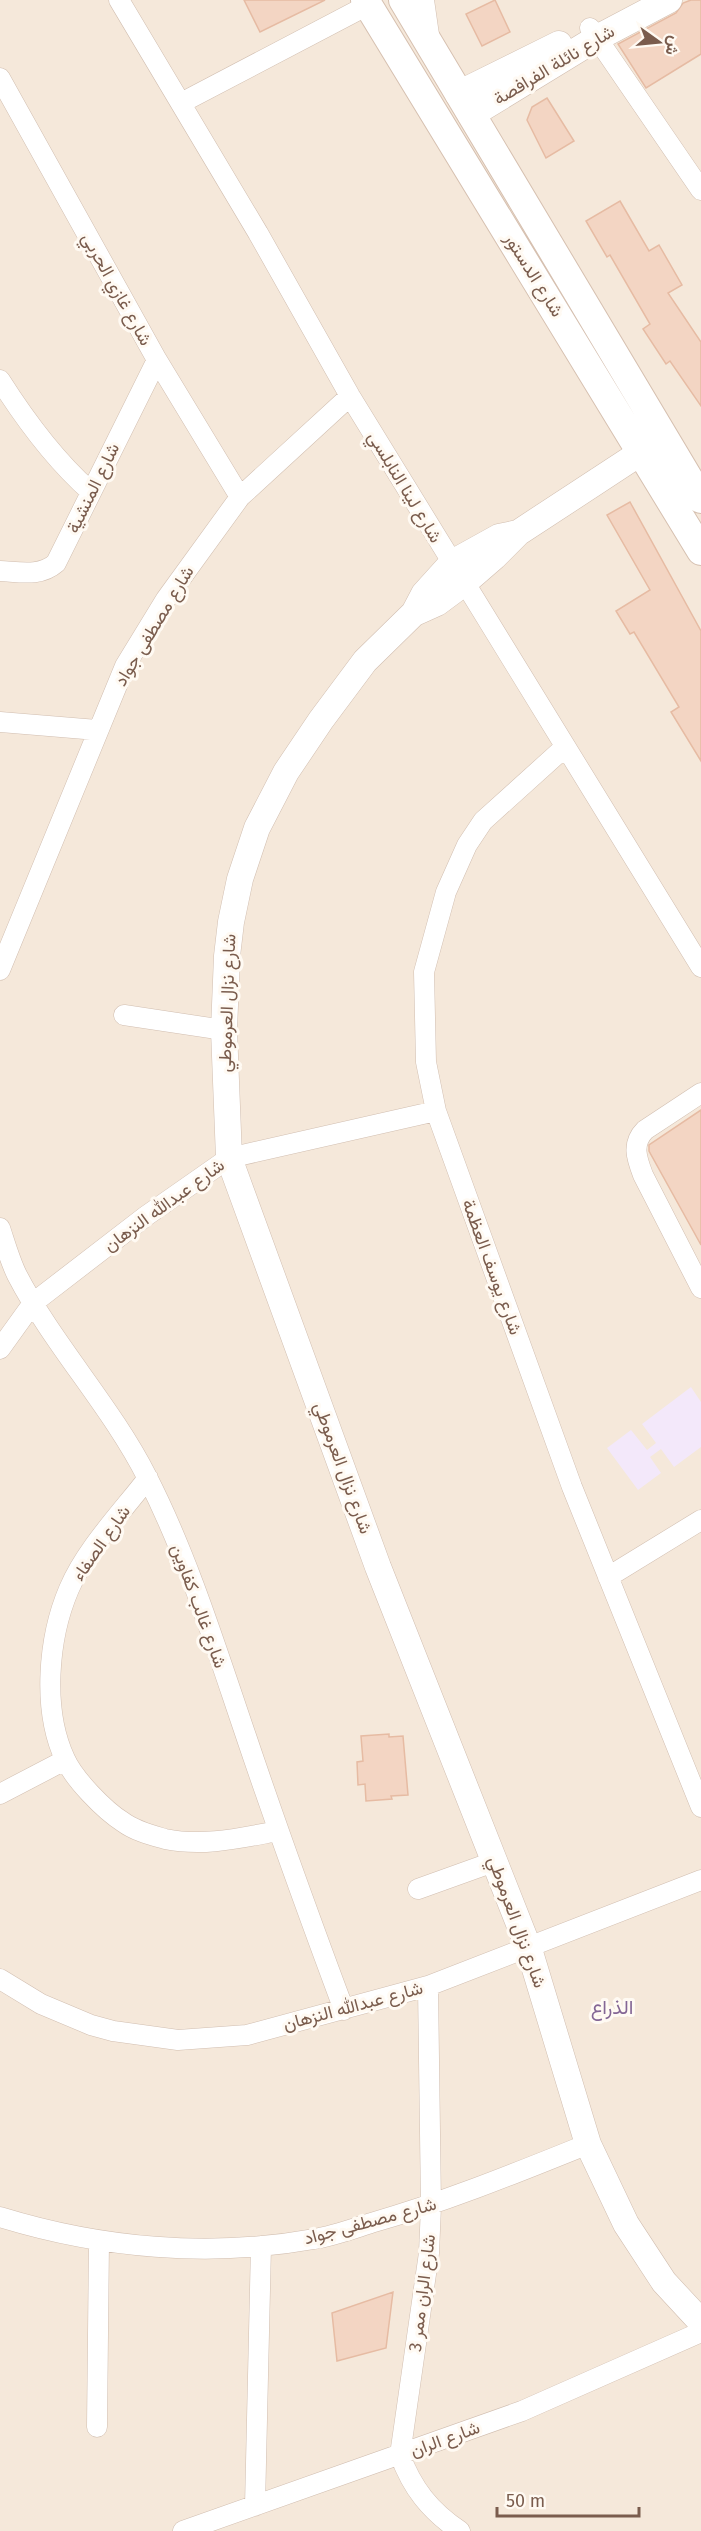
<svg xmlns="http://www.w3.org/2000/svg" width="701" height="2531" font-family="'Fira Sans',Vazirmatn,sans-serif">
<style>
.residential{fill:#f5e8da}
.education{fill:#f3e8fa}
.building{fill:#f3d5c3;stroke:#e6bba3;stroke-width:1.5}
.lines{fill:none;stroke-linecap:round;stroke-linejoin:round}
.minor-casing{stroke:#d1beb0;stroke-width:21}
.tertiary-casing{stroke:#d1beb0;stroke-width:27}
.secondary-casing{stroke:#d6c0b0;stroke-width:30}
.minor{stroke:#fff;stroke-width:20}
.tertiary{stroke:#fff;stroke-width:26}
.secondary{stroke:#fff;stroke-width:28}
.labels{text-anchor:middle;stroke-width:6;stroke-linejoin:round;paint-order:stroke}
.street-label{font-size:18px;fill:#7a5c4d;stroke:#fffaf3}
.neighbourhood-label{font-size:20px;fill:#846695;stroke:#fffaf3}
</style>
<rect width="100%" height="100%" fill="#fdf6ec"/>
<path class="residential" d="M0 0H701V2531H0Z"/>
<path class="education" d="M691 1387 701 1402V1447L674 1467 661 1449 650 1457 661 1473 638 1490 607 1448 631 1430 647 1450 656 1443 642 1424Z"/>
<path class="building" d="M244 0H325L260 32Z
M495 0 510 32 482 46 466 14Z
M691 0H701V54L646 88 618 44 676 13 683 3Z
M547 98 574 141 546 158 527 120 532 107Z
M620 201 649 251 659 245 682 285 668 293 701 342V406L670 361 666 364 643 329 650 324 610 255 607 257 586 221Z
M630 502 701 631V761L671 712 679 707 634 632 630 634 616 611 650 590 607 515Z
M701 1110V1245L649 1151V1145Z
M389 1734V1737L403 1736 408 1795 391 1796 392 1799 366 1801 365 1784 358 1785 357 1762 363 1761 361 1736Z
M393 2292 386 2348 337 2361 332 2313Z"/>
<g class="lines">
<defs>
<path id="minor" d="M119 0 258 233 350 396 701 967
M424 0 429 35
M590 28 701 190
M0 78 157 360 240 497
M181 103 368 5
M0 380C26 421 54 459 90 491
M0 571C20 572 40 577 56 563L157 360
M0 722 97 730
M565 747 483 821 467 845 446 892 424 972 426 1062 436 1111 572 1487 701 1807
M0 970 125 666 166 599 240 497 350 396
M124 1015 224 1030
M701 1093 645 1130C631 1144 637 1159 643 1175L701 1288
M0 1228C5 1243 10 1261 17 1275 54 1346 111 1406 147 1477 188 1557 217 1651 246 1736 277 1828 310 1919 344 2010
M0 1349 33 1303 146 1216 229 1158 436 1111
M148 1478C121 1513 86 1549 69 1589 48 1638 42 1710 65 1759 74 1779 104 1810 123 1822 135 1831 151 1835 165 1839 204 1847 240 1838 278 1831
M608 1577 701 1520
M0 1794 65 1760
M418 1889 496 1861
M0 1979 41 2004 91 2025 113 2031 178 2040 247 2035 428 1986 701 1880
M428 1986 431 2206 429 2253 400 2455C412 2488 430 2511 460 2531
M0 2217C101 2248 209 2258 314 2239 333 2236 352 2229 371 2223 445 2202 516 2173 588 2144
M97 2427 99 2241
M255 2506 261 2246
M183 2531 522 2411 701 2332"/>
<path id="tertiary" d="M458 94 559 44
M471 115 597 38 669 0
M518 533 499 537 452 563 424 594 414 613 365 661 321 720 286 772 257 828 240 879 231 922 227 956 224 1030 229 1158 378 1567 529 1949 588 2144 626 2224 664 2282 701 2322
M417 612 437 603 464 583 494 557 518 533 640 453"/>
<path id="secondary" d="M365 0 701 551
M403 0 701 499"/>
</defs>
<use href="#minor" class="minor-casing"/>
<use href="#tertiary" class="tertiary-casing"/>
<use href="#secondary" class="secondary-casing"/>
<use href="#minor" class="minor"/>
<use href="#tertiary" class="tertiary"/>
<use href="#secondary" class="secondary"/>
</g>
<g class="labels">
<g class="street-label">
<text transform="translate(554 65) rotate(-31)" y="6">شارع نائلة الفرافصة</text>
<text transform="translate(534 275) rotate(58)" y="6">شارع الدستور</text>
<text transform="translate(117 289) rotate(61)" y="6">شارع غازي الحربي</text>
<text transform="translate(405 487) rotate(59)" y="6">شارع لينا النابلسي</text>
<text transform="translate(93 488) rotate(-64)" y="6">شارع المنشية</text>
<text transform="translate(154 626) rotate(-59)" y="6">شارع مصطفى جواد</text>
<text transform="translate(227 1003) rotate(-88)" y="6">شارع نزال العرموطي</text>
<text transform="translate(164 1205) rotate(-36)" y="6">شارع عبدالله النزهان</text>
<text transform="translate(492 1267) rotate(70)" y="6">شارع يوسف العظمة</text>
<text transform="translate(343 1468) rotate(70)" y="6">شارع نزال العرموطي</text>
<text transform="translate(101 1543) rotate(-55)" y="6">شارع الصفاء</text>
<text transform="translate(199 1606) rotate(70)" y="6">شارع غالب كفاوين</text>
<text transform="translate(517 1922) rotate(70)" y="6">شارع نزال العرموطي</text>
<text transform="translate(353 2006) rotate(-15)" y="6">شارع عبدالله النزهان</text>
<text transform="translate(370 2221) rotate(-15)" y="6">شارع مصطفى جواد</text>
<text transform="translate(422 2293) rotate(-83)" y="6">شارع الران ممر 3</text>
<text transform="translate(445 2439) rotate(-20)" y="6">شارع الران</text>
</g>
<g class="neighbourhood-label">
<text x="612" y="2014">الذراع</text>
</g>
</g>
<g transform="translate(659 42) rotate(105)" stroke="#fffaf3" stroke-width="4.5" paint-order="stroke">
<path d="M0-4.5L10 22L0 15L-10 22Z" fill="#7a5c4d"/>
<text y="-9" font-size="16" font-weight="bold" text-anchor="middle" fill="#7a5c4d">ش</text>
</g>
<path d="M497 2507v9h142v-9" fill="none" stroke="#7a5c4d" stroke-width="3"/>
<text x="506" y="2507" font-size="18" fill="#7a5c4d" stroke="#fffaf3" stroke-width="4.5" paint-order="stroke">50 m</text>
</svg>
